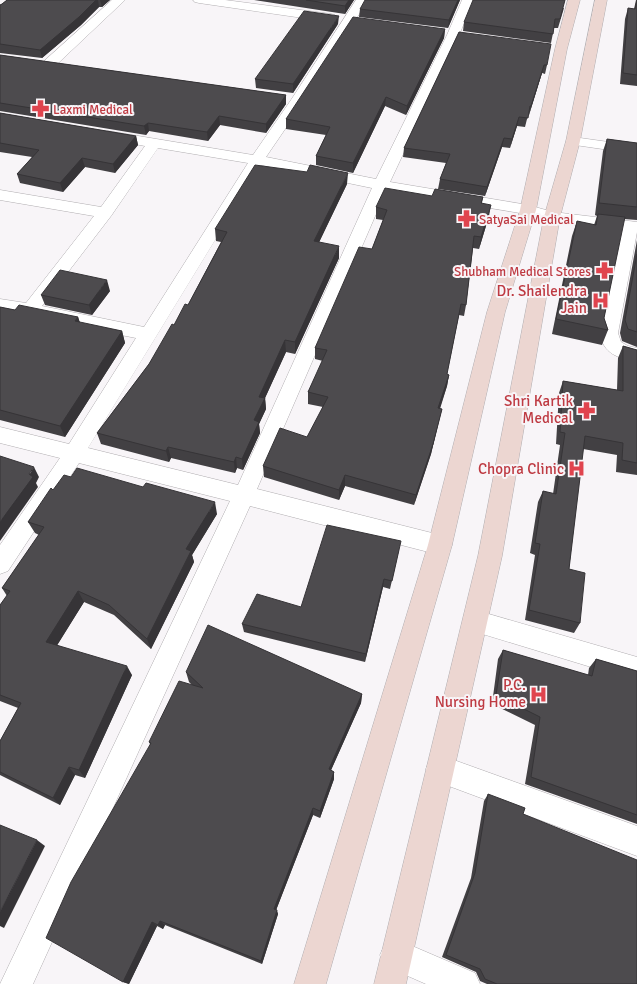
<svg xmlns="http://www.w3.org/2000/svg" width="637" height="984" font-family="Signika,sans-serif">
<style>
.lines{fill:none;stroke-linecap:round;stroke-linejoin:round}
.street-casing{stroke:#b0adb0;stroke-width:1}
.secondary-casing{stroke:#b0adb0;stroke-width:1}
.street{fill:#fff;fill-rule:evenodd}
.secondary{fill:#ecd6d1;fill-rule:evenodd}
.wall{fill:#424043}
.shaded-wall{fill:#363437}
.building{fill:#4d4b4e;stroke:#363437}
.labels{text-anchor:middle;stroke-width:4;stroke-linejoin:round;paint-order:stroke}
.far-health-label{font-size:13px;fill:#be3a42;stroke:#f8f5f8;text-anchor:start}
.health-label{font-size:15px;fill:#be3a42;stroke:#f8f5f8;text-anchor:end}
</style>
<rect width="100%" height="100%" fill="#f8f5f8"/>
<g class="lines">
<defs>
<path id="street" d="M112 0H125L53 68H43L41 65 43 62Z
M193 0H225L331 14 335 15 337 18 335 21 331 22 199 3 195 2Z
M356 0H368L305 100 266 157 376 179 447 35 462 0H474L459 35 390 182 528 205 553 212 637 222V232L618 333 621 342 628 346 637 348V362C618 358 603 354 600 333L621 230 552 222 526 214 386 191 257 489 440 535 448 538 452 545 448 552 440 555 250 506 33 984H0L230 501 79 463 8 571 0 574V545L60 458 0 443V427L69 444 136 338 0 311V299L26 303 94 216 0 200V190L101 207 145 146 103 138 101 135 103 132 108 131 253 155 291 100ZM158 148 248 163 144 327 42 306 111 216ZM261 165 372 188 238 485 88 448Z
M573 137 637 146V154L568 144 566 141 568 138Z
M475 610 637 657V681L466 629 463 621 466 613Z
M440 755 637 826V856L430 779 426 769 430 759Z
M396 939 475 973 480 984H426L385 966 380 955 385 944Z"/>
<path id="secondary" d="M568 0H580L567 49 536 210 505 312 452 545 326 984H294L428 545 487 312 520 210 555 49Z
M595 0H607L580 141 560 217 502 556 406 984H374L478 556 544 217 566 141Z"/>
</defs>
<use href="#street" class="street-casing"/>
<use href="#secondary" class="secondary-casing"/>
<use href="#street" class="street"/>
<use href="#secondary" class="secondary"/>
</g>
<path class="wall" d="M7 0H110L102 7H99L81 25 42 58 0 53V5L2 4Z
M254 0H354L345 14Z
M460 0 448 28 359 17 360 9Z
M636 0H637V86L620 84 625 19 628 8 634 9Z
M564 8 558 28H554L551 43 463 31 464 22Z
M338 24 293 93 256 88 255 79Z
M445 29 444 38 406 115 385 106 353 173 316 165V156L326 135 286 129V119Z
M459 32 547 65 545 74 542 73 529 115H528L525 127 517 126 510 148 502 147 485 196 438 189 440 179 446 163 403 157 404 148Z
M0 55 286 95V104L266 133 220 125 208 141 149 131 146 135 0 111Z
M0 113 136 136 138 145 115 173 85 167 63 192 20 183 17 174 32 157 0 152Z
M607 139 637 143V220L624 219 604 318 608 330 602 345 552 334 572 236 577 221 594 225 597 216 595 215 603 151Z
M347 184 319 242 339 258 295 354 286 352 265 398 266 409 259 424 260 433 243 470 237 468 235 473 171 458 169 462 101 444 97 433 149 364 174 325 188 305 221 242 216 241 215 229Z
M432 196 483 197 482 203 489 216 479 249 473 248 466 305 464 316 459 315 447 374 449 375 447 386 440 409H442L439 420 431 454 414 505 345 486 339 500 264 477 263 466 307 437 323 407 308 404V392L323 361 315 359V348L372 249 383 220 376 219V207Z
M637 240V347L622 341 620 333Z
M110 291 92 315 45 305 41 295Z
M0 307 15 310 78 317 80 323 122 331 125 343 65 437 0 420Z
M623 346 637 350V475L616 472 617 455 583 449 569 569 580 623 574 633 525 620 535 555 530 553 538 502 543 491 553 494 560 445 556 444 559 393 563 381 617 390 618 358Z
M71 477 217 514 192 555 194 562 151 649 114 615 84 602 57 645 132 675 85 778 75 775 60 805 0 775V741L18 708 0 701V605L7 596 2 588 39 535 35 533 28 522 53 490Z
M399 550 390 589 383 587 365 662 244 632 242 624 301 607Z
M503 650 588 675 589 668 596 659 637 671V824L525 784 535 725 492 704 498 659Z
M186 672 362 694 361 703 331 770 334 772V779L320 818 313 815 276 910 278 914 262 964 165 925 163 929 157 926 129 984 123 982 150 744 149 742 192 685 189 682Z
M488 794 523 814 637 984H487L480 981 476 972 442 957 471 878 484 801Z"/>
<path class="shaded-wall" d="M96 0H98L99 7 81 25 42 58 40 50Z
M100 0H110L102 7Z
M349 0H354L345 14V6Z
M458 0H460L448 28 449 20Z
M339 16 338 24 293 93V84Z
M445 29 444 38 406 115 407 106Z
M544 65 542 73 529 115 531 106Z
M286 95V104L266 133V124Z
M386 97 385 106 353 173V163Z
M219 116 220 125 208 141 207 132Z
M519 117 517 126 510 148 512 139Z
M148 123 149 131 146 135 144 126Z
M136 136 138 145 115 173 113 164Z
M504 138 502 147 485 196 487 187Z
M82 158 85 167 63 192 60 183Z
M348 173 347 184 314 253V241Z
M491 205 489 216 479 249 481 237Z
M339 246V258L295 354V342Z
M107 280 110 291 92 315 89 305Z
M78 317 82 329 75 321Z
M122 331 125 343 65 437 60 426Z
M285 340 286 352 265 398 266 409 259 424 260 433 243 470 242 459 254 420 259 397Z
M449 375 447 386 436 419 438 408Z
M442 409 431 454 414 505 416 495Z
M168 447 171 458 169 462 166 451Z
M236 457 237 468 235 473 234 462Z
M34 467 39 477 36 483 38 487 0 541V522Z
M345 475V486L339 500V490Z
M215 502 217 514 192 555 194 562 151 649 147 639 186 549Z
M384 579 383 587 365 662 366 654Z
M78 591 84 602 53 652 46 642Z
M127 666 132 675 85 778 79 770Z
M362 694 361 703 328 777 329 769Z
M69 767 75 775 60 805 53 798Z
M334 772V779L320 818V811Z
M313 808V815L275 913 274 909Z
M37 840 45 846 4 928 0 926V912Z
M277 910 278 914 262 964 261 961Z
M160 921 165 925 163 929 158 925Z
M152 922 157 926 129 984 123 982Z"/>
<path class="building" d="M7 0H96L79 17 40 50 0 44V5L2 4Z
M306 0H349L345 6Z
M365 0H458L449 20 360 9Z
M473 0H565L560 19H555L553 34 464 22Z
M637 0V75L623 73 628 8 635 9Z
M304 11 339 16 293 84 255 79Z
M353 17 445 29 407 106 386 97 353 163 316 156 330 127 286 119Z
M459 32 551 44 547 65H544L531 106H530L528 118 519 117 512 139 504 138 487 187 440 179 450 154 404 148Z
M0 55 286 95 266 124 219 116 207 132 148 123 144 126 0 103Z
M0 113 136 136 113 164 82 158 60 183 17 174 39 150 0 143Z
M607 139 637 143V207L599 203Z
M255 165 307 172 310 165 348 173 314 241 339 246 295 342 285 340 259 397 265 398 254 420 259 422 242 459 236 457 234 462 168 447 166 451 97 433 149 364 172 324 174 325 185 304 188 305 227 232 215 229Z
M385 188 432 196 435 189 483 197 481 203 491 205 481 237 474 236 466 305 461 304 447 374 449 375 438 408 442 409 433 444 416 495 345 475 339 490 263 466 280 428 307 437 328 397 308 392 327 350 315 348 359 247 372 249 387 210 376 207Z
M598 214 625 217 604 318 608 330 556 319 577 221 596 225Z
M637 254V332L628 329 625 320Z
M60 270 107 280 89 305 41 295Z
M19 305 78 317 75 321 122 331 60 426 0 410V307L15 310Z
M623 346 637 350V463L622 460 623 443 585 436 569 569 585 573 580 623 529 610 540 544 535 543 543 491 556 494 565 433 560 432 563 381 623 391Z
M0 456 34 467 29 474 33 477 0 522Z
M77 468 143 487 146 483 215 502 186 549 191 551 147 639 109 605 78 591 46 642 127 666 79 770 69 767 53 798 0 772V741L21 703 0 695V605L10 591 2 588 44 527 28 522 51 488 53 490 64 475 71 477Z
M327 525 401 541 392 581 384 579 366 654 242 624 257 594 301 607Z
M208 625 362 694 329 769 334 772 320 811 313 808 274 909 277 910 261 961 160 921 158 925 152 922 123 982 46 938 71 882 151 743 149 742 179 681 203 688 186 672Z
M503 650 592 676 596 659 637 671V815L531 777 540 717 496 695Z
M488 794 525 808 523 814 637 860V984H497L485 979 480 969 446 955 475 873Z
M0 825 37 840 0 912Z"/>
<defs>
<symbol id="pharmacy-bare" viewBox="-9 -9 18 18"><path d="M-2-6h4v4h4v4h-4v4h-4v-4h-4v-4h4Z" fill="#e0444e" stroke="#f8f5f8" stroke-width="2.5" paint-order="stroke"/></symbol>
<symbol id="hospital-bare" viewBox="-9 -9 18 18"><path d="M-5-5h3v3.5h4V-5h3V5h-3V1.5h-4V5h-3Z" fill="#e0444e" stroke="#f8f5f8" stroke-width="2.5" paint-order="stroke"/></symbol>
</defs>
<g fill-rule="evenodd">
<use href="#pharmacy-bare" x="28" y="96" width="25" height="25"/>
<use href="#pharmacy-bare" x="454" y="206" width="25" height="25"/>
<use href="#pharmacy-bare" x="592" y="258" width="25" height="25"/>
<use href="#hospital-bare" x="588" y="288" width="25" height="25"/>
<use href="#pharmacy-bare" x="574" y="398" width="25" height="25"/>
<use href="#hospital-bare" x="564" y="456" width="25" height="25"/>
<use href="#hospital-bare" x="526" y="682" width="25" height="25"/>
</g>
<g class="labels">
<g class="far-health-label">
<text x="53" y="114">Laxmi Medical</text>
<text x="479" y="224">SatyaSai Medical</text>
<text x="591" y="276" text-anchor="end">Shubham Medical Stores</text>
</g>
<g class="health-label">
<text x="587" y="296">Dr. Shailendra<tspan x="587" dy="17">Jain</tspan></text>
<text x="573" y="406">Shri Kartik<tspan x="573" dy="17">Medical</tspan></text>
<text x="564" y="474">Chopra Clinic</text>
<text x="526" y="690">P.C.<tspan x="526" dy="17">Nursing Home</tspan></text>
</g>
</g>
</svg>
